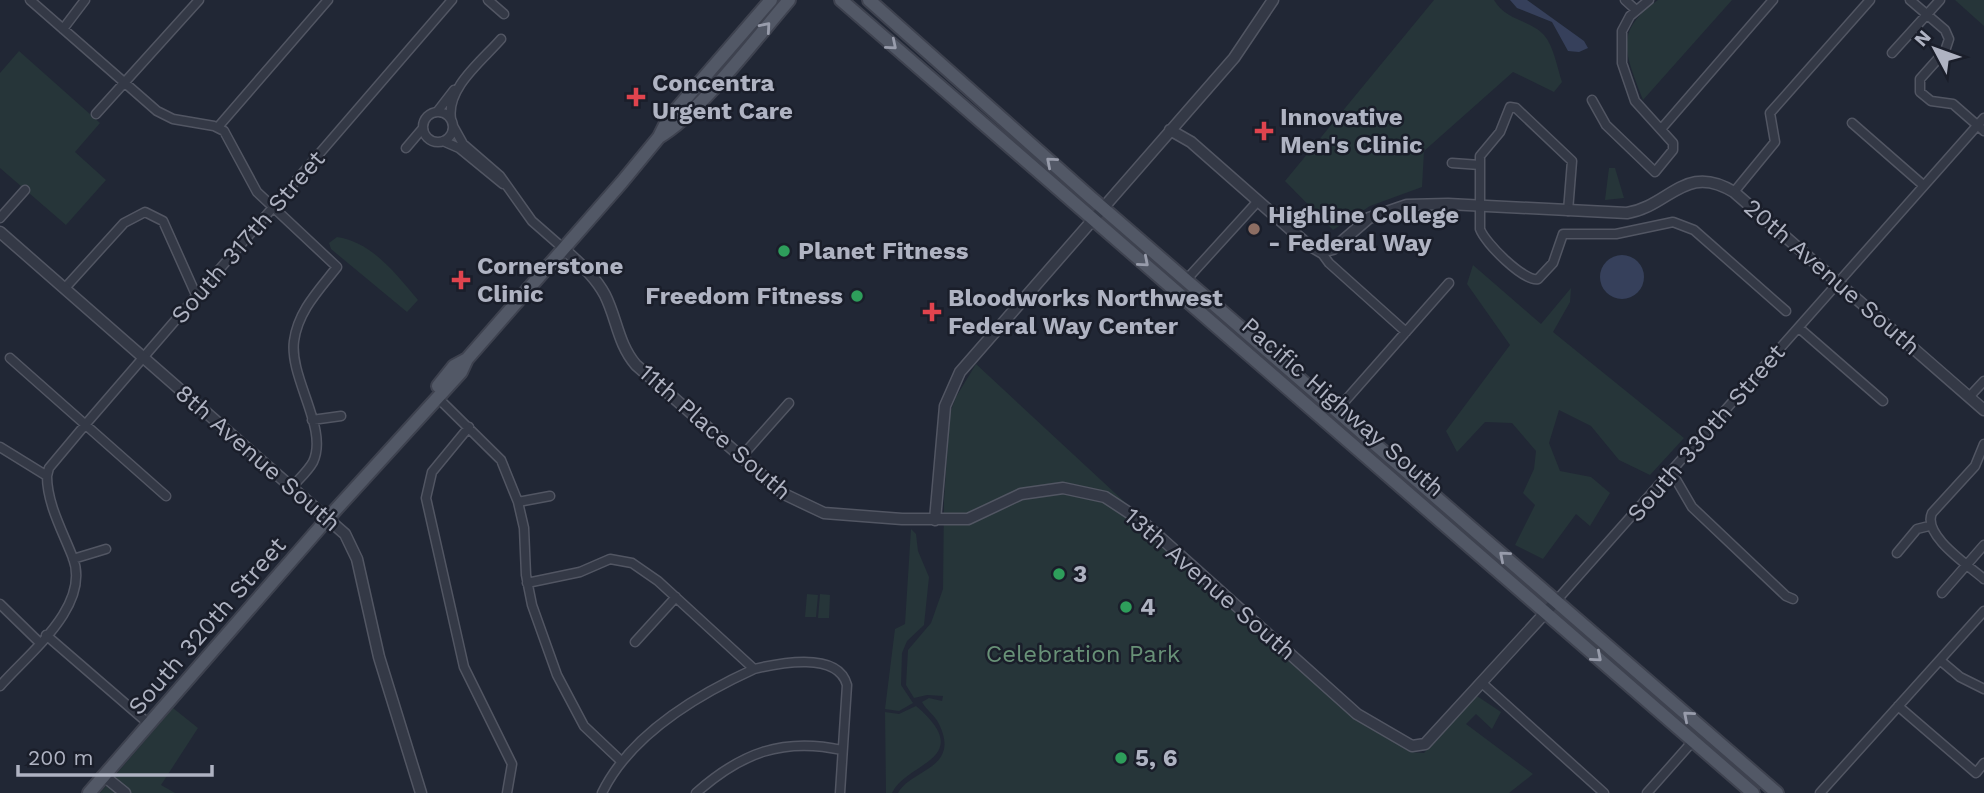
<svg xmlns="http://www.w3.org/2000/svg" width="1984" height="793" font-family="'Work Sans',sans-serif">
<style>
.green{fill:#263539}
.water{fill:#36405b}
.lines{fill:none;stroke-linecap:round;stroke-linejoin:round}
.minor-casing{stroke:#525663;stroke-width:11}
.tertiary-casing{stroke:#525663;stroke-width:13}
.primary-casing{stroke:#3e424f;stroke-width:16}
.minor{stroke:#343946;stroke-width:8}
.tertiary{stroke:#343946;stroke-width:10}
.primary{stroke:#525866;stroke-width:12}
.oneway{stroke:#989cab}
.health-dot{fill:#e0444e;stroke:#1a1e2a;stroke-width:2.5}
.education-dot{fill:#8d6e63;stroke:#1a1e2a;stroke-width:2.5}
.leisure-dot{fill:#2e9e5b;stroke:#1a1e2a;stroke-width:2.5}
.labels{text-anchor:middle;stroke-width:5;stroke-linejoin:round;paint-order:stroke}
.poi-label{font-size:24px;font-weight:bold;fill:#afb3c2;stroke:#1a1e2a;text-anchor:start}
.street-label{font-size:24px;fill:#afb3c2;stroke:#1a1e2a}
.park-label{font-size:24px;fill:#689177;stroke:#1a1e2a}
</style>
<rect width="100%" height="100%" fill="#212735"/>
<path class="green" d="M1434 0H1494C1506 21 1531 20 1544 35 1554 47 1557 67 1562 82L1554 92 1513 72 1424 151 1422 187 1370 206 1333 230 1285 181Z
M1658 0H1732L1643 100C1626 55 1612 32 1658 0Z
M1955 0H1984V26Z
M19 51 100 123 75 152 106 180 66 225 0 168V73Z
M1609 168H1615L1624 198 1605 200Z
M337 237C372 242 396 274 418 300L407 312 331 249 329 243Z
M1473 265 1541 324 1571 288 1570 302 1553 332 1684 438 1650 475 1619 460 1591 426 1559 410 1549 443 1560 471 1591 477 1610 493 1590 526 1576 514 1543 559 1515 545 1535 505 1523 493 1534 469 1536 451 1512 423 1485 422 1457 452 1446 431 1510 345 1467 284Z
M976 364 1366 726 1411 752 1424 753 1477 696 1501 712 1492 729 1476 714 1466 724 1533 774 1509 793H898C911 769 961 769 939 724 935 715 926 710 922 702L929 698 942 701 943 696 927 695 914 698 906 685 908 650 931 623 943 589 944 500 950 413 956 397Z
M911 529 916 534 918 551 929 577 924 625 907 641 902 653 901 685 913 703 899 711 885 709 895 629 905 624Z
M807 594 818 595 816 617H805Z
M820 594 830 595 829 618H818Z
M916 706C978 759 906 762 892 793H886L885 712 899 714Z
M173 708 198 728 161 785 175 793H100Z"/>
<path class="water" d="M1510 0H1527L1584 41 1588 48 1579 52 1568 51 1552 22 1517 8Z
M1600 277a22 22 0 1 1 44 0a22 22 0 1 1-44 0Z"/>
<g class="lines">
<defs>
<path id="minor" d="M30 0 157 111 173 119 214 126 224 131 257 192 337 267C319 290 298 311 294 341 289 378 329 429 313 462 308 471 299 479 292 487
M488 0 504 14
M1625 0 1636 10
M1910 0 1945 30 1949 39 1945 51 1920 79V92L1931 101 1953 104 1984 131
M63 29 85 0
M1892 53 1940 0
M1592 100 1606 125 1655 172 1673 150V143L1635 101 1622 63V31L1630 16 1649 0
M437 112 454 90
M423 127a15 15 0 1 1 30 0a15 15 0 1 1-30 0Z
M96 114 199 0
M451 119C446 88 482 61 501 39
M1852 123 1923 185
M453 126 463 144 500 176 532 221 564 249
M218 127 328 0
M1662 128 1773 0
M443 141 459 148 503 184
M406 148 423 128
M1452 163 1480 165
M1734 192 1775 142 1770 113 1870 0
M1568 211 1572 161 1516 108 1510 107 1500 132 1480 156V229C1485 243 1524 282 1538 279L1553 263 1563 234H1616L1673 222 1694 230 1786 311
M0 218 25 190
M1321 252 1329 263 1406 332
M1187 279 1258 201
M65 288 124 223 145 212 163 221 197 297
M1799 328 1883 401
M10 358 166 496
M1970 396 1984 381
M438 398 501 460 518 502 524 528 526 575 532 605 557 675 584 726 621 761
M1337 410 1449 283
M312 420 341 416
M469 427 432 472 426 498 464 667 512 764 507 793
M1984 444 1975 466 1932 513C1922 535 1968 565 1984 579
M0 447 47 476C47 504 63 532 73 558 91 606 29 653 0 686
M742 456 789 403
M1671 471 1692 507 1786 596 1793 599
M47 476 49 468 85 425 452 0
M518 502 550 496
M1897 553 1917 529 1929 526
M73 559 106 549
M527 583 580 572 610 559 632 563 658 581 754 669C779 663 838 651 847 685L840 793
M1942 593 1984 545
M1556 601 1984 118
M0 604 39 642
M46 635 149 724
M635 642 676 597
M1941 661 1960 677 1984 689
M1482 683 1604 793
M1898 706 1976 773 1984 763
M602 793C630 735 697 695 754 669
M696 793C741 753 783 737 842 750
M1647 793 1693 741
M1820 793 1984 611"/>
<path id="tertiary" d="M1170 130 1191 142 1307 244 1321 252 1333 249 1369 218 1407 205 1448 204 1627 213C1670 206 1685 162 1734 192L1984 410
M0 232 345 534 357 559 379 657 421 793
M564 249C579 263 595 276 605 295 617 319 618 344 636 365L784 494 824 513 902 519H968L1021 494 1063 488 1105 497 1143 522 1357 714 1412 746 1425 744 1556 601
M935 520 945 406 960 372 1234 58 1273 0
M104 776 125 793"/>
<path id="primary" d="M841 0 1753 793
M869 0 1089 196 1777 793
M659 137C699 114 757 37 789 0
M438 386 454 366 467 359
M89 793 329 517 461 372 467 359 622 182 659 137 668 119 771 0"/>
</defs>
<use href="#minor" class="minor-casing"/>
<use href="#tertiary" class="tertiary-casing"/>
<use href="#primary" class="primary-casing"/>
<use href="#minor" class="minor"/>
<use href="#tertiary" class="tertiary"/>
<use href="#primary" class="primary"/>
</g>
<defs><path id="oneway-chevron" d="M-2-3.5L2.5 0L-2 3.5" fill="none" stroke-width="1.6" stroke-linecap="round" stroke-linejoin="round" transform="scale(1.75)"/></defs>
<g class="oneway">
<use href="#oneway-chevron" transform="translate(766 27) rotate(-49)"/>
<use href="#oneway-chevron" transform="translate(892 45) rotate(40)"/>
<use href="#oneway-chevron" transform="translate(1051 162) rotate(-139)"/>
<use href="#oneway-chevron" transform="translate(1144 262) rotate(41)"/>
<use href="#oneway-chevron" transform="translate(1504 556) rotate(-139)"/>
<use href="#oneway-chevron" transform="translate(1597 657) rotate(41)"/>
<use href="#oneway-chevron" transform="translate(1688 716) rotate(-139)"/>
</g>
<g class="health-dot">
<path d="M632.5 86.5h7v7h7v7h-7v7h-7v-7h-7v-7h7z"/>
<path d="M1260.5 120.5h7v7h7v7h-7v7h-7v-7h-7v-7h7z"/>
<path d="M457.5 269.5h7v7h7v7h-7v7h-7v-7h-7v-7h7z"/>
<path d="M928.5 301.5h7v7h7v7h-7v7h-7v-7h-7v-7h7z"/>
</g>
<circle class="education-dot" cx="1254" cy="229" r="7"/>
<g class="leisure-dot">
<circle cx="784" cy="251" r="7"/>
<circle cx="857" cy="296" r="7"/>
<circle cx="1059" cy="574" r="7"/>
<circle cx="1126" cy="607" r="7"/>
<circle cx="1121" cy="758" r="7"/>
</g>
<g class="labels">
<g class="poi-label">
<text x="652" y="91">Concentra<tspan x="652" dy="28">Urgent Care</tspan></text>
<text x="1280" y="125">Innovative<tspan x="1280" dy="28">Men's Clinic</tspan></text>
<text x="1268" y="223">Highline College<tspan x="1268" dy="28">- Federal Way</tspan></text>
<text x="798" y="259">Planet Fitness</text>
<text x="477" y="274">Cornerstone<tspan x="477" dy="28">Clinic</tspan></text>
<text x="843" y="304" text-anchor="end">Freedom Fitness</text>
<text x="948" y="306">Bloodworks Northwest<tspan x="948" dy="28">Federal Way Center</tspan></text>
<text x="1073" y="582">3</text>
<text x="1140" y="615">4</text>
<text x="1135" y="766">5, 6</text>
</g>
<g class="street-label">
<text transform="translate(248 237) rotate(-49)" y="8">South 317th Street</text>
<text transform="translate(1832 277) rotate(41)" y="8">20th Avenue South</text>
<text transform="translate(1343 407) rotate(41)" y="8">Pacific Highway South</text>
<text transform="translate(715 432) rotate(41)" y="8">11th Place South</text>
<text transform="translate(1706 433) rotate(-49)" y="8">South 330th Street</text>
<text transform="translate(258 458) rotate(41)" y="8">8th Avenue South</text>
<text transform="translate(1210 584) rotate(41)" y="8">13th Avenue South</text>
<text transform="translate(207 626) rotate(-49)" y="8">South 320th Street</text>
</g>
<g class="park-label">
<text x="1083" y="662">Celebration Park</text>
</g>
</g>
<g transform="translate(1935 49) rotate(311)" stroke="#1a1e2a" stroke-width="5" paint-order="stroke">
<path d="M0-5L12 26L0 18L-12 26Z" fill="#afb3c2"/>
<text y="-10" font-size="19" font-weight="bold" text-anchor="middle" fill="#afb3c2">N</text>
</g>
<path d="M18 765v10h194v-10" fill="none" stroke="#afb3c2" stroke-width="3.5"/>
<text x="28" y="765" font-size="21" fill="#afb3c2" stroke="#1a1e2a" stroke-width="5" paint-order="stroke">200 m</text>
</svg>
